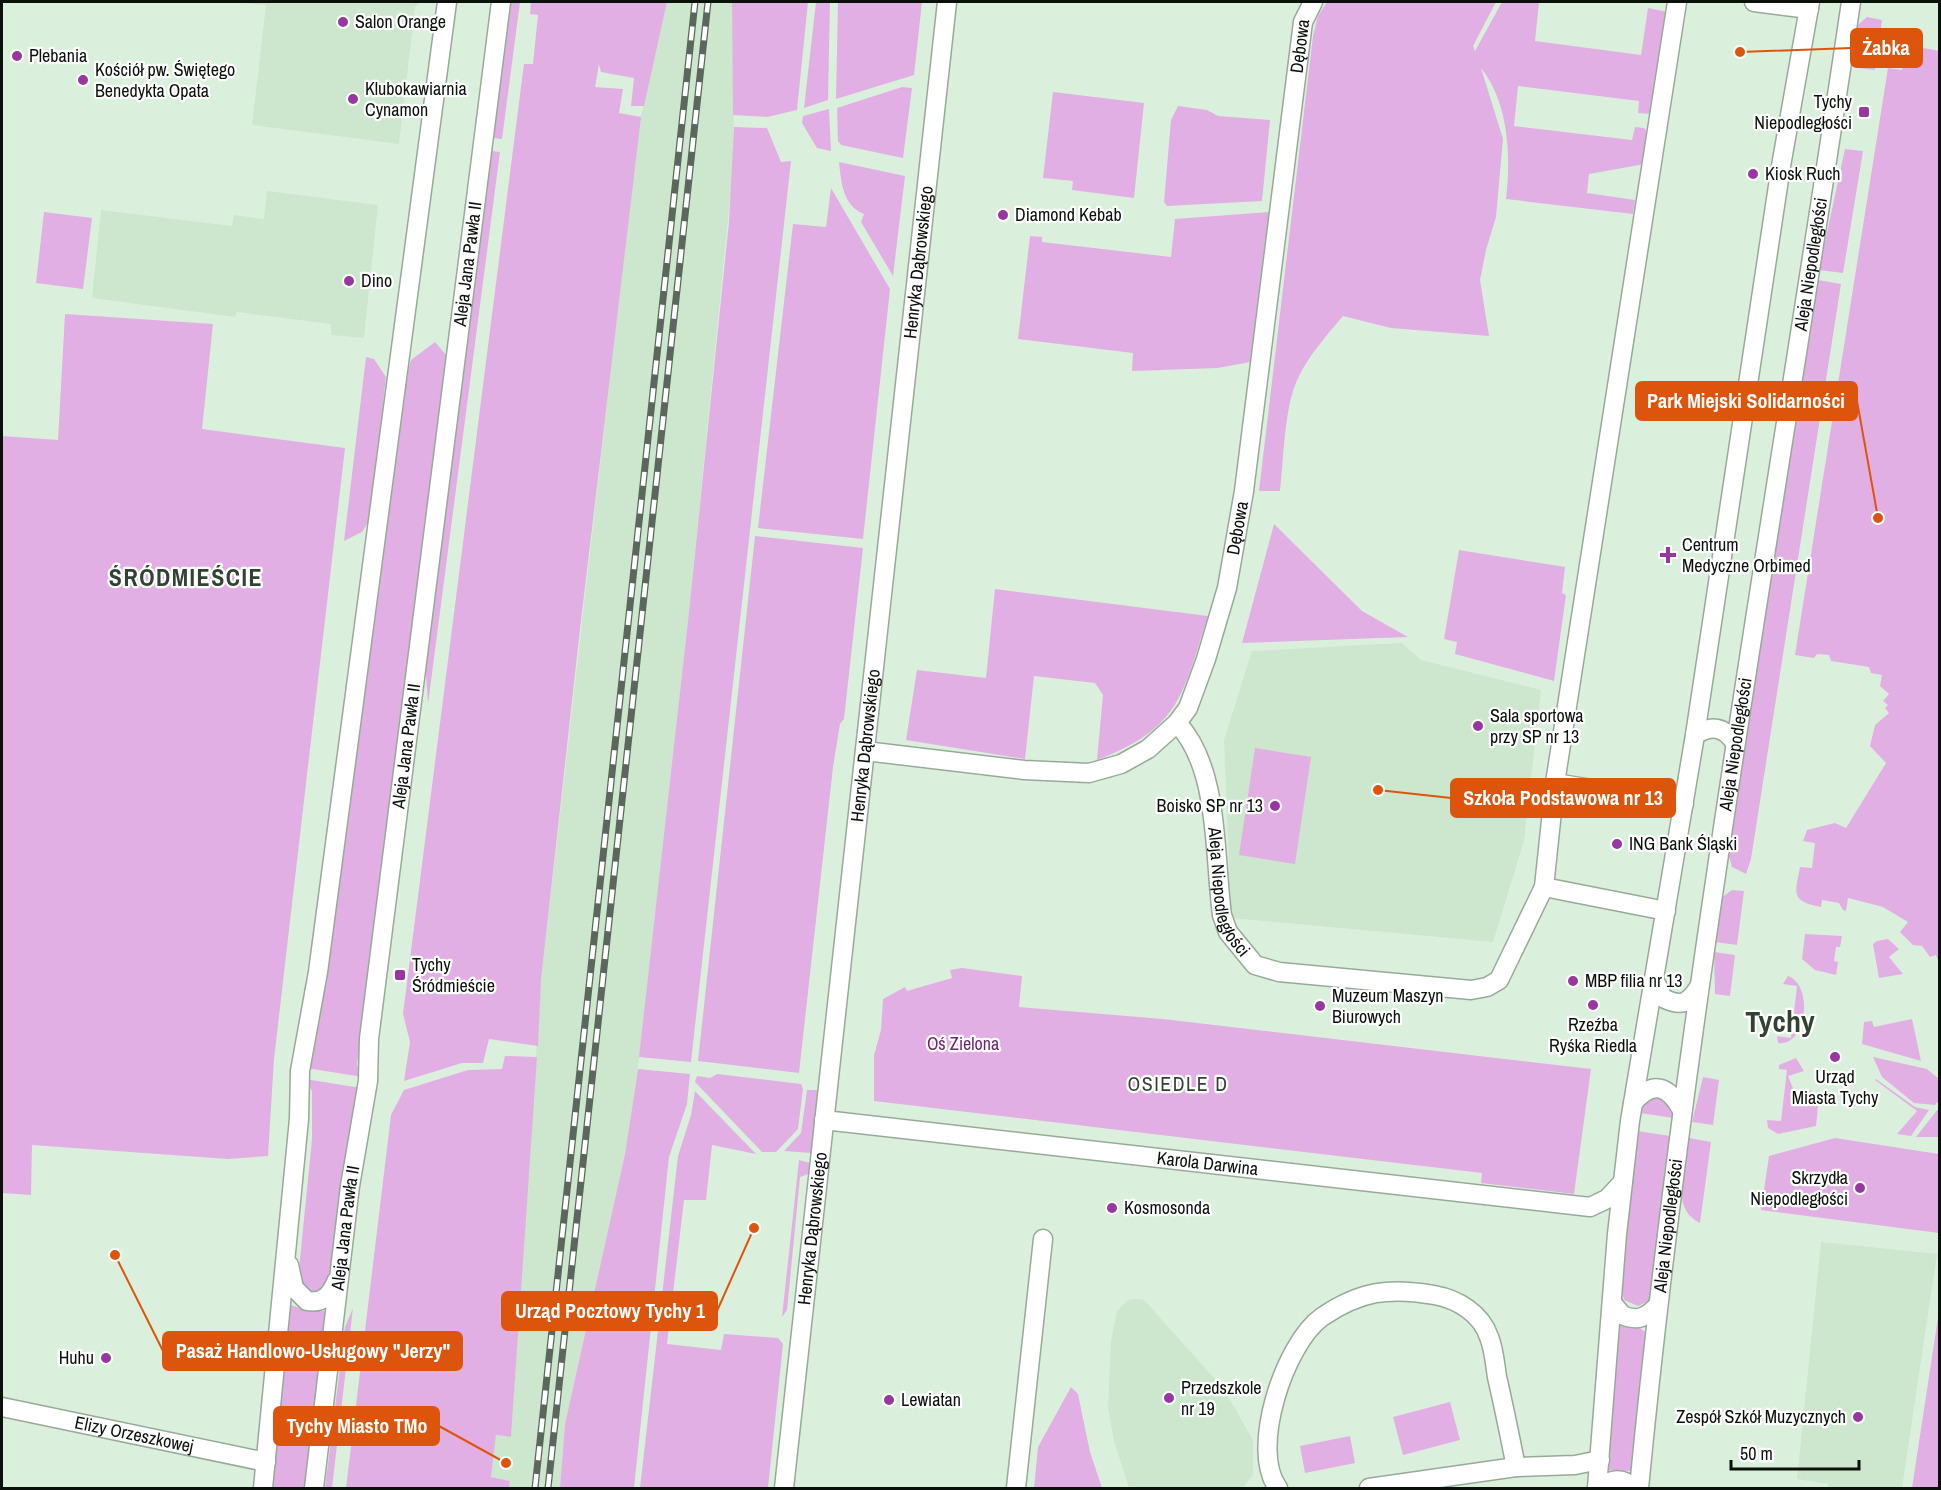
<svg xmlns="http://www.w3.org/2000/svg" width="1941" height="1490" font-family="'Archivo Narrow',sans-serif">
<style>
.built{fill:#cce7cd}
.green{fill:#e2afe5}
.lines{fill:none;stroke-linecap:round;stroke-linejoin:round}
.minor-casing{stroke:#97aa98;stroke-width:21}
.minor{stroke:#fff;stroke-width:18}
.rail-casing{stroke:#5b675c;stroke-width:7}
.rail{stroke:#fff;stroke-width:4.5;stroke-dasharray:14;stroke-linecap:butt}
.poi-dot{fill:#97379f;stroke:#fff;stroke-width:2}
.labels{text-anchor:middle;stroke-width:4.5;stroke-linejoin:round;paint-order:stroke}
.poi-label{font-size:18px;fill:#0a110b;stroke:#fff;text-anchor:start}
.street-label{font-size:18px;fill:#0a110b;stroke:#fff}
.park-label{font-size:18px;fill:#6c2772;stroke:#fff}
.neighbourhood-label{font-size:20px;letter-spacing:1.5px;fill:#314232;stroke:#fff}
.district-label{font-size:24px;font-weight:bold;letter-spacing:1.5px;fill:#314232;stroke:#fff}
.town-label{font-size:30px;font-weight:bold;fill:#314232;stroke:#fff}
.leader{fill:none;stroke:#dd550c;stroke-width:2}
.callout-dot{fill:#dd550c;stroke:#fff;stroke-width:2}
.callout{fill:#dd550c;stroke:#dd550c;stroke-width:2}
.callout-label{font-size:20px;text-anchor:middle;font-weight:bold;fill:#fff}
</style>
<rect width="100%" height="100%" fill="#dbf0dc"/>
<path class="built" d="M231 2H420L415 7 399 144 252 125 266 5Z
M667 2H732L734 159 689 612 640 1053 625 1154 565 1424 560 1488H509L510 1481 491 1477 496 1435 511 1436 541 980 639 125Z
M267 191 378 205 364 338 331 335V324L237 312 235 317 92 298 101 210 232 226 234 215 264 219Z
M1402 643 1421 660 1541 690 1524 841 1493 942 1231 918 1224 740 1252 651Z
M1821 1242 1937 1254 1902 1488H1828V1484L1797 1479Z
M1135 1299 1144 1300 1224 1389 1253 1440V1475L1243 1488H1129L1114 1441 1108 1407 1111 1341 1117 1311 1128 1300Z"/>
<path class="green" d="M511 2H520L502 139 493 138Z
M531 2H667L644 106H631L634 78 601 72 599 64 595 87 623 89 619 113 641 117 580 629 541 980 538 1046 489 1039 483 1063H462L404 1081 410 1042 403 1014 522 79 524 64H533L538 15 530 14Z
M732 2H808L797 110 767 117 733 115Z
M816 2H830L828 100 804 108Z
M838 2H922L914 75 836 99Z
M1327 2H1496L1473 46 1475 51 1502 2H1539L1535 41 1641 55 1648 8 1668 12 1651 114 1638 113 1639 101 1518 86 1514 126 1632 140 1635 127 1644 128 1648 133 1645 164 1589 174 1587 193 1635 200 1633 214 1506 199C1511 157 1509 103 1481 68L1503 139 1496 217 1486 250 1480 280 1489 336 1391 328 1343 316C1327 335 1310 354 1299 376 1284 405 1284 458 1280 491H1259L1313 36 1318 16Z
M1867 17 1882 20 1875 70 1858 68V25Z
M1906 45 1940 51 1939 963 1936 955 1930 957 1922 946 1913 945 1900 932 1908 922 1883 907 1848 898 1846 911 1843 910 1839 903 1822 900 1821 907C1790 901 1795 894 1800 867L1812 868 1815 843 1803 841 1807 830 1835 823 1846 828 1886 763 1870 746 1875 725 1889 713 1885 708 1888 705 1883 701 1889 694 1880 686 1882 675 1871 673 1869 667 1831 661 1829 655 1817 654 1814 658 1795 655 1888 68 1902 70Z
M902 87 912 88 903 158 841 145 838 141 837 108Z
M1053 92 1144 103 1134 198 1072 190 1073 181 1043 178Z
M1178 106 1207 110 1218 116 1270 120 1262 201 1167 206 1164 202 1171 120Z
M829 109 831 151 817 148 802 123 803 116Z
M734 127 767 128 781 162 791 161 691 1062 639 1057 689 612 729 222Z
M1845 149 1863 151 1843 273 1819 270Z
M492 151 500 152 428 704 425 658Z
M839 162 905 176 893 276 861 222 864 214C843 206 841 182 839 162Z
M831 188 890 289 863 539 758 528 793 224 826 227Z
M44 212 92 218 83 289 36 283Z
M1269 212 1250 362 1218 368 1132 371 1133 353 1018 339 1030 236 1042 237V242L1171 257 1175 219Z
M1818 280 1841 284 1751 859 1746 874 1732 867 1728 853Z
M65 314 213 324 202 429 345 448 274 1059 268 1156 228 1159 32 1145 31 1195 2 1193V436L58 440Z
M435 342 446 355 357 1065 363 1077 306 1068 326 975 408 371 411 360Z
M366 357 374 359 386 377 370 519 362 532 344 541Z
M1274 524 1362 611 1408 637 1242 643Z
M755 536 863 548 844 719 840 724 833 767 799 1073 698 1061Z
M1459 550 1565 567 1562 593 1566 595 1554 681 1455 654 1457 642 1444 639Z
M995 589 1208 616C1182 695 1181 728 1097 760L1103 695 1095 683 1034 676 1025 759 906 740 917 670 986 678Z
M1255 748 1311 757 1295 864 1239 855Z
M1732 890 1744 891 1737 945 1715 942 1721 898Z
M1805 934 1842 936 1840 947H1836L1834 961 1838 962 1836 975 1815 970 1802 959Z
M1888 939 1899 949 1889 957 1903 974 1879 978 1873 944 1877 941Z
M1714 952 1735 955 1730 996 1715 994Z
M962 968 1022 976 1019 1007 1163 1019 1591 1069 1574 1194 1481 1183 1482 1173 874 1101V1055L881 1030 883 999 905 987 907 991 952 978 950 970Z
M1788 976C1814 985 1807 1047 1778 1043L1777 1036 1791 1038 1797 986 1783 984Z
M1912 1019 1921 1061 1862 1044 1864 1022 1872 1021 1874 1027Z
M505 1056 537 1057 511 1437 496 1435 491 1477 510 1481 509 1488H346L391 1115 404 1090 468 1070 502 1069Z
M1873 1057 1927 1069 1939 1079V1100L1935 1105 1914 1103 1882 1077Z
M1796 1058 1804 1071 1788 1076 1797 1098 1811 1090 1818 1107 1816 1126 1778 1134 1768 1128 1767 1120 1781 1121 1787 1070 1779 1069V1065Z
M638 1069 690 1074 687 1104 669 1157 634 1488H560L565 1424 625 1154Z
M717 1074 801 1084 803 1089 798 1129 776 1152H762L695 1082 697 1076 710 1078Z
M1703 1077 1719 1080 1713 1125 1692 1122Z
M305 1079 361 1088 330 1281 317 1293H308L298 1279 312 1139V1091Z
M1876 1079 1915 1107 1929 1110 1911 1136 1897 1134 1917 1111 1875 1080Z
M807 1090H818L811 1153 784 1151 801 1133Z
M695 1091 756 1154 712 1145 706 1200H684L667 1344 721 1350 724 1334 778 1338 783 1344 768 1488H640L678 1156 691 1115Z
M1654 1098 1667 1101 1674 1113V1118L1640 1113 1643 1105Z
M1938 1109 1939 1137H1916Z
M1637 1131 1671 1136 1652 1291 1649 1301 1638 1306 1624 1300 1621 1289Z
M1689 1138 1711 1142 1700 1223C1669 1209 1685 1165 1689 1138Z
M1835 1138 1939 1154V1233L1761 1210 1769 1156Z
M799 1160 810 1163 808 1174 800 1177 787 1310 782 1317Z
M291 1305 308 1311H326L304 1488H268L288 1306Z
M353 1308 332 1488H325L345 1327Z
M1939 1311V1488H1912Z
M1619 1325 1640 1328 1645 1332 1633 1471 1608 1470 1616 1327Z
M1071 1387 1078 1394 1090 1452 1102 1488H1034L1038 1447Z
M1450 1402 1460 1440 1403 1455 1393 1417Z
M1350 1436 1355 1463 1305 1473 1300 1446Z"/>
<g class="lines">
<defs>
<g id="minor">
<path d="M1754 2 1809 9"/>
<path id="s1" d="M1177 723C1220 768 1214 856 1222 915L1228 932 1255 965 1279 972 1471 990 1487 987 1499 980 1544 887 1555 783 1677 2"/>
<path d="M1695 735C1711 725 1724 726 1735 743"/>
<path id="s2" d="M865 751 1024 770 1089 773 1121 764 1148 749 1177 723 1188 708 1206 659 1227 588 1244 491 1303 22 1313 2"/>
<path d="M1555 783 1684 804"/>
<path d="M1544 887 1666 911"/>
<path d="M1654 979 1663 998C1681 1007 1688 1004 1699 987"/>
<path d="M1633 1103C1652 1080 1668 1085 1682 1110"/>
<path id="s3" d="M824 1120 1590 1207 1607 1199 1623 1182"/>
<path d="M289 1265 294 1288 307 1301C324 1304 331 1294 337 1280"/>
<path d="M1613 1304 1622 1315C1638 1322 1647 1317 1658 1305"/>
<path id="s4" d="M2 1407 266 1462"/>
<path d="M263 1488 299 1119 300 1071 318 972 447 2"/>
<path id="s5" d="M314 1488 350 1186 368 1081 369 1039 501 2"/>
<path id="s6" d="M784 1488 947 2"/>
<path d="M1016 1488 1043 1239"/>
<path d="M1278 1488C1249 1450 1285 1343 1322 1317 1360 1291 1389 1287 1434 1295 1457 1299 1481 1313 1489 1337 1494 1349 1495 1364 1497 1377 1504 1407 1510 1437 1516 1467"/>
<path d="M1369 1488 1516 1467 1575 1465 1600 1460"/>
<path d="M1597 1488 1617 1234 1630 1121 1695 735 1781 166 1810 2"/>
<path d="M1597 1488C1609 1481 1622 1475 1632 1488"/>
<path id="s7" d="M1639 1488C1687 990 1778 497 1851 2"/>
</g>
</defs>
<use href="#minor" class="minor-casing"/>
<use href="#minor" class="minor"/>
<defs>
<path id="rail" d="M535 1488 695 2
M548 1488 708 2"/>
</defs>
<use href="#rail" class="rail-casing"/>
<use href="#rail" class="rail"/>
</g>
<g class="poi-dot">
<circle cx="343" cy="22" r="6"/>
<circle cx="17" cy="56" r="6"/>
<circle cx="83" cy="80" r="6"/>
<circle cx="353" cy="99" r="6"/>
<rect x="1858" y="106" width="12" height="12" rx="3"/>
<circle cx="1753" cy="174" r="6"/>
<circle cx="1003" cy="215" r="6"/>
<circle cx="349" cy="281" r="6"/>
<path d="M1665 546h6v6h6v6h-6v6h-6v-6h-6v-6h6z"/>
<circle cx="1478" cy="726" r="6"/>
<circle cx="1275" cy="806" r="6"/>
<circle cx="1617" cy="844" r="6"/>
<rect x="394" y="969" width="12" height="12" rx="3"/>
<circle cx="1573" cy="981" r="6"/>
<circle cx="1593" cy="1005" r="6"/>
<circle cx="1320" cy="1006" r="6"/>
<circle cx="1835" cy="1057" r="6"/>
<circle cx="1860" cy="1188" r="6"/>
<circle cx="1112" cy="1208" r="6"/>
<circle cx="106" cy="1358" r="6"/>
<circle cx="1169" cy="1398" r="6"/>
<circle cx="889" cy="1400" r="6"/>
<circle cx="1858" cy="1417" r="6"/>
</g>
<g class="labels">
<g class="poi-label">
<text x="355" y="28">Salon Orange</text>
<text x="29" y="62">Plebania</text>
<text x="95" y="76">Kościół pw. Świętego<tspan x="95" dy="21">Benedykta Opata</tspan></text>
<text x="365" y="95">Klubokawiarnia<tspan x="365" dy="21">Cynamon</tspan></text>
<text x="1852" y="108" text-anchor="end">Tychy<tspan x="1852" dy="21">Niepodległości</tspan></text>
<text x="1765" y="180">Kiosk Ruch</text>
<text x="1015" y="221">Diamond Kebab</text>
<text x="361" y="287">Dino</text>
<text x="1682" y="551">Centrum<tspan x="1682" dy="21">Medyczne Orbimed</tspan></text>
<text x="1490" y="722">Sala sportowa<tspan x="1490" dy="21">przy SP nr 13</tspan></text>
<text x="1263" y="812" text-anchor="end">Boisko SP nr 13</text>
<text x="1629" y="850">ING Bank Śląski</text>
<text x="412" y="971">Tychy<tspan x="412" dy="21">Śródmieście</tspan></text>
<text x="1585" y="987">MBP filia nr 13</text>
<text x="1332" y="1002">Muzeum Maszyn<tspan x="1332" dy="21">Biurowych</tspan></text>
<text x="1593" y="1031" text-anchor="middle">Rzeźba<tspan x="1593" dy="21">Ryśka Riedla</tspan></text>
<text x="1835" y="1083" text-anchor="middle">Urząd<tspan x="1835" dy="21">Miasta Tychy</tspan></text>
<text x="1848" y="1184" text-anchor="end">Skrzydła<tspan x="1848" dy="21">Niepodległości</tspan></text>
<text x="1124" y="1214">Kosmosonda</text>
<text x="94" y="1364" text-anchor="end">Huhu</text>
<text x="1181" y="1394">Przedszkole<tspan x="1181" dy="21">nr 19</tspan></text>
<text x="901" y="1406">Lewiatan</text>
<text x="1846" y="1423" text-anchor="end">Zespół Szkół Muzycznych</text>
</g>
<g class="street-label">
<text dy="6" stroke="none"><textPath href="#s2" startOffset="1020">Dębowa</textPath></text>
<text dy="6" stroke="none"><textPath href="#s6" startOffset="1233">Henryka Dąbrowskiego</textPath></text>
<text dy="6" stroke="none"><textPath href="#s5" startOffset="1234">Aleja Jana Pawła II</textPath></text>
<text dy="6" stroke="none"><textPath href="#s7" startOffset="1236">Aleja Niepodległości</textPath></text>
<text dy="6" stroke="none"><textPath href="#s2" startOffset="534">Dębowa</textPath></text>
<text dy="6" stroke="none"><textPath href="#s7" startOffset="750">Aleja Niepodległości</textPath></text>
<text dy="6" stroke="none"><textPath href="#s5" startOffset="748">Aleja Jana Pawła II</textPath></text>
<text dy="6" stroke="none"><textPath href="#s6" startOffset="747">Henryka Dąbrowskiego</textPath></text>
<text dy="6" stroke="none"><textPath href="#s1" startOffset="180">Aleja Niepodległości</textPath></text>
<text dy="6" stroke="none"><textPath href="#s3" startOffset="386">Karola Darwina</textPath></text>
<text dy="6" stroke="none"><textPath href="#s7" startOffset="264">Aleja Niepodległości</textPath></text>
<text dy="6" stroke="none"><textPath href="#s5" startOffset="262">Aleja Jana Pawła II</textPath></text>
<text dy="6" stroke="none"><textPath href="#s6" startOffset="261">Henryka Dąbrowskiego</textPath></text>
<text dy="6" stroke="none"><textPath href="#s4" startOffset="135">Elizy Orzeszkowej</textPath></text>
</g>
<g class="park-label">
<text x="963" y="1050">Oś Zielona</text>
</g>
<g class="neighbourhood-label">
<text x="1178" y="1091">OSIEDLE D</text>
</g>
<g class="district-label">
<text x="186" y="586">ŚRÓDMIEŚCIE</text>
</g>
<g class="town-label">
<text x="1780" y="1032">Tychy</text>
</g>
</g>
<path class="leader" d="M1740 52L1851 48M1878 518L1857 401M1378 790L1451 798M754 1228L717 1311M115 1255L163 1351M506 1463L439 1426"/>
<g class="callout-dot">
<circle cx="1740" cy="52" r="6"/>
<circle cx="1878" cy="518" r="6"/>
<circle cx="1378" cy="790" r="6"/>
<circle cx="754" cy="1228" r="6"/>
<circle cx="115" cy="1255" r="6"/>
<circle cx="506" cy="1463" r="6"/>
</g>
<g class="callout">
<rect x="1851" y="29" width="71" height="38" rx="6"/>
<rect x="1636" y="382" width="221" height="38" rx="6"/>
<rect x="1451" y="779" width="224" height="38" rx="6"/>
<rect x="502" y="1292" width="215" height="38" rx="6"/>
<rect x="163" y="1332" width="299" height="38" rx="6"/>
<rect x="274" y="1407" width="165" height="38" rx="6"/>
</g>
<g class="callout-label">
<text x="1886" y="55">Żabka</text>
<text x="1746" y="408">Park Miejski Solidarności</text>
<text x="1563" y="805">Szkoła Podstawowa nr 13</text>
<text x="610" y="1318">Urząd Pocztowy Tychy 1</text>
<text x="313" y="1358">Pasaż Handlowo-Usługowy "Jerzy"</text>
<text x="357" y="1433">Tychy Miasto TMo</text>
</g>
<rect width="1941" height="1490" fill="none" stroke="#0a110b" stroke-width="6"/>
<path d="M1731 1460v9h128v-9" fill="none" stroke="#0a110b" stroke-width="3"/>
<text x="1740" y="1460" font-size="18" fill="#0a110b" stroke="#ffffff" stroke-width="4.5" paint-order="stroke">50 m</text>
</svg>
